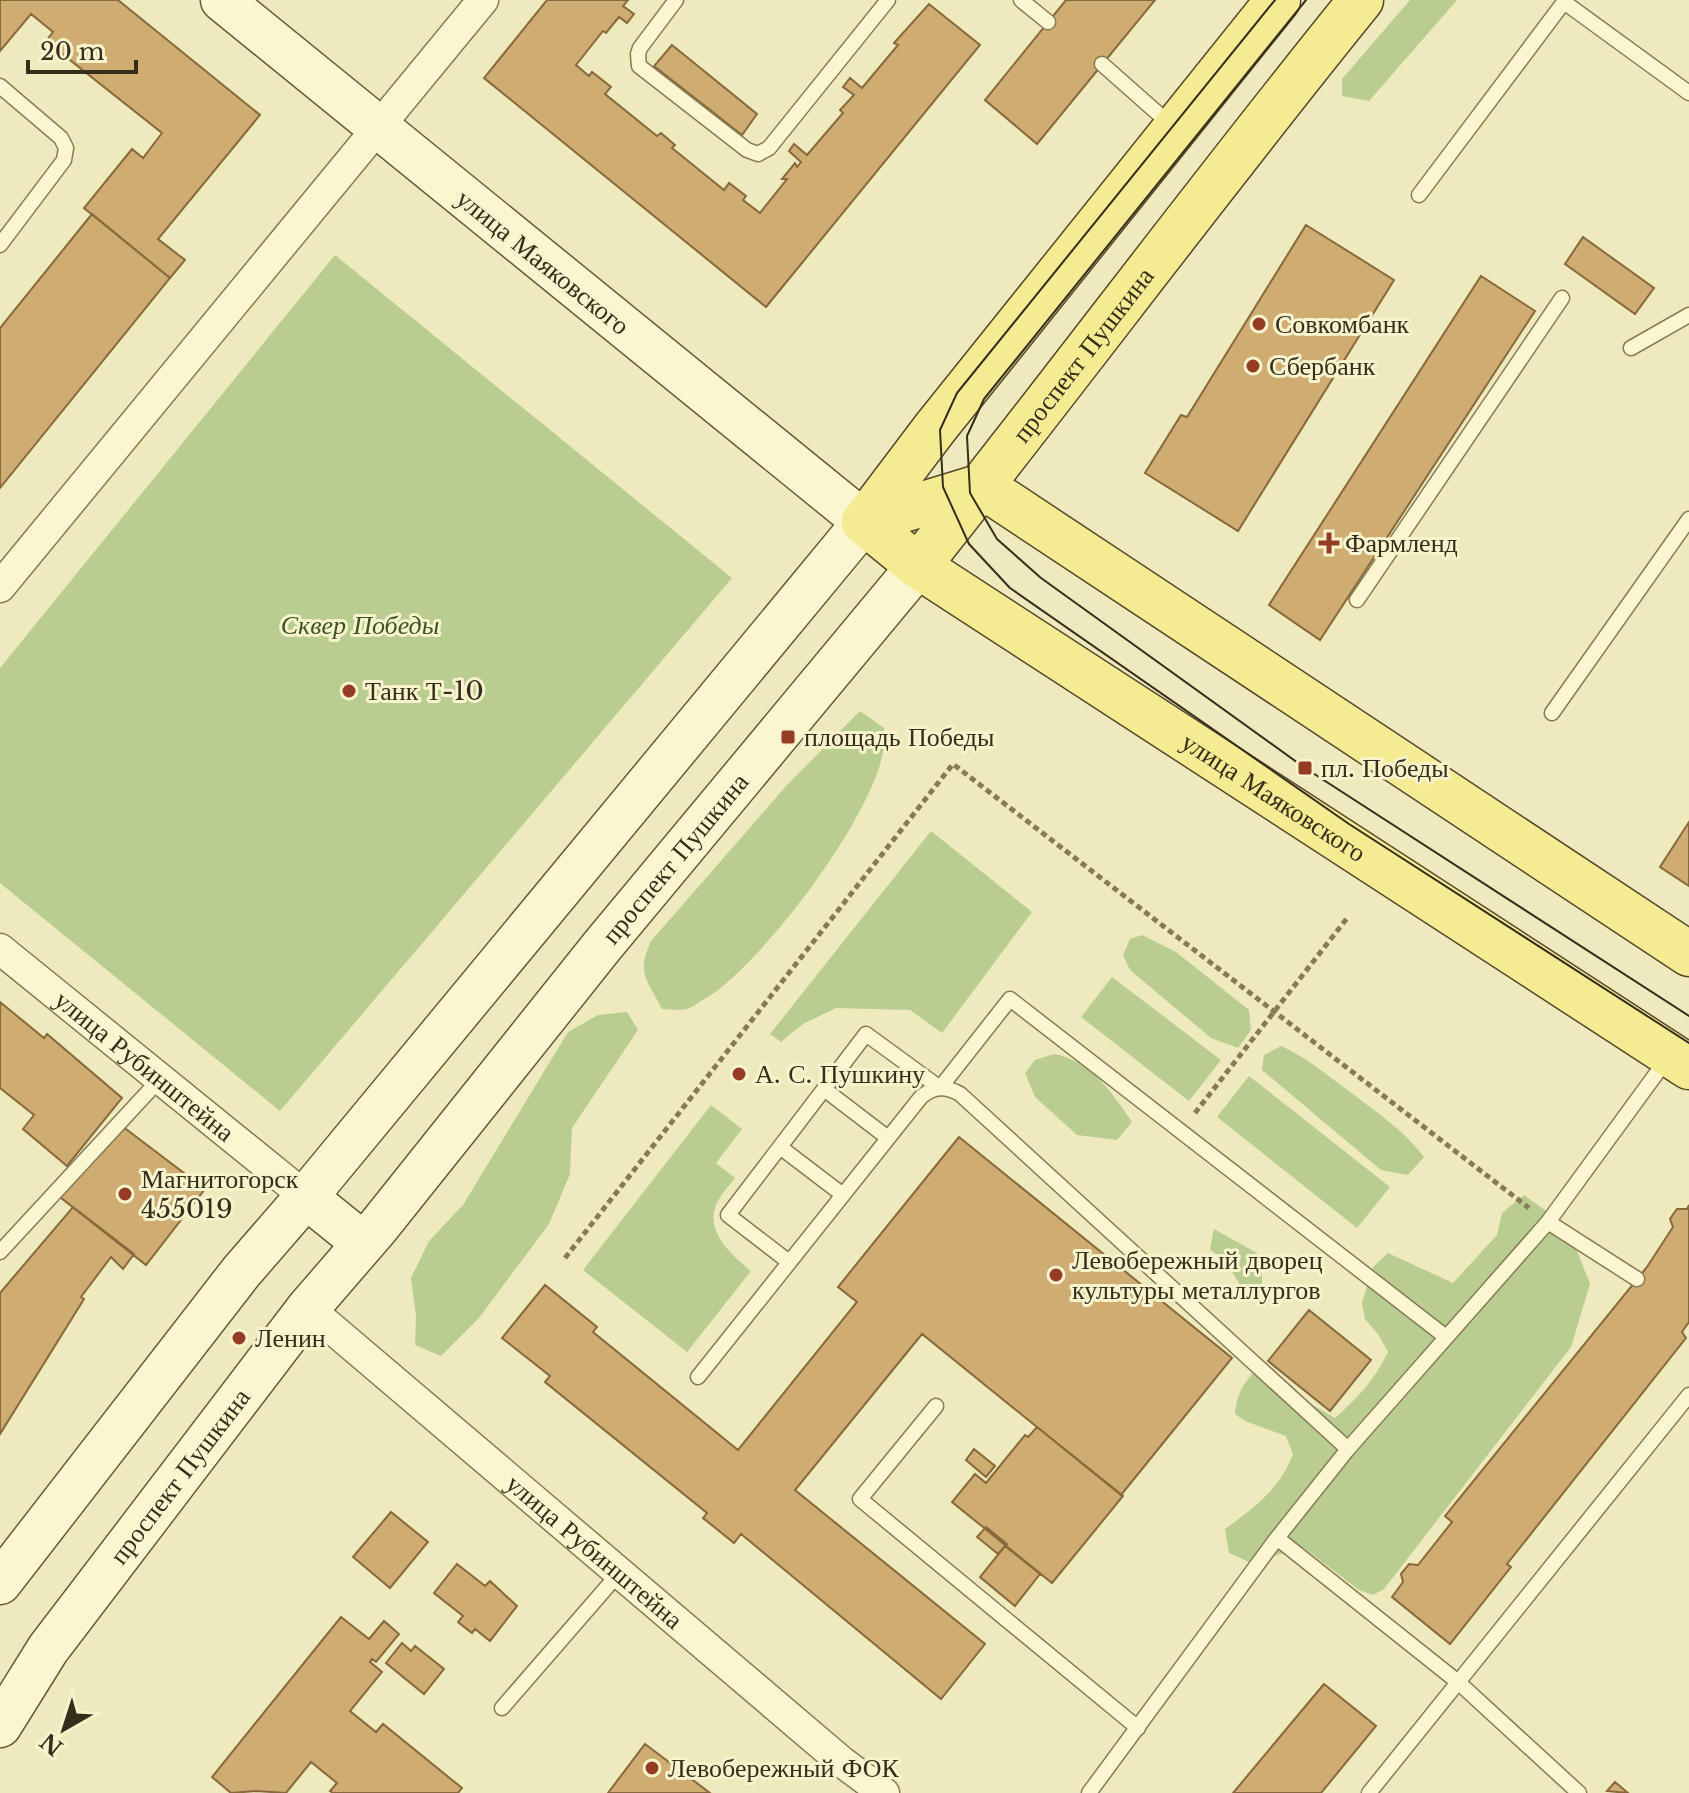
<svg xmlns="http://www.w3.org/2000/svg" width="1689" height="1793" font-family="'Libre Baskerville',serif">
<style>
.green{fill:#b9cd91}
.building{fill:#ceac72;stroke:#87693b;stroke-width:2}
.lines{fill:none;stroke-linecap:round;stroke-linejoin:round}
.lane-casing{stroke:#877a56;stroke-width:17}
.street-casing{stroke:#877a56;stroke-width:33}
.secondary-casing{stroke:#685b39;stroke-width:45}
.primary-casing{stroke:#54472b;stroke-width:47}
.path{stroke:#877a56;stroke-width:5;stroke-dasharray:6 4;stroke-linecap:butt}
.lane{stroke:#faf6d0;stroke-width:14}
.street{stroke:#faf6d0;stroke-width:30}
.secondary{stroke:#faf6d0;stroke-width:42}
.primary{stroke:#f4eb93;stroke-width:44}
.tram{stroke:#362e1b;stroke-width:2}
.poi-dot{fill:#973c24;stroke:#f6f3cd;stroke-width:3}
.labels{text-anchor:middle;stroke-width:6;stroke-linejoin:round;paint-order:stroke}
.street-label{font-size:26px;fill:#362e1b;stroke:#f6f3cd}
.poi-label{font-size:26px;fill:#362e1b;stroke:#f6f3cd;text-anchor:start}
.park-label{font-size:26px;font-style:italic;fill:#3c5321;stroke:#f6f3cd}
</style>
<rect width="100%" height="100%" fill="#efeabd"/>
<path class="green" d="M1410 0H1457L1369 101 1342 96V79Z
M335 255 732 578 280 1111 0 883V668Z
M860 711 884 728C884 736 885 745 883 752 871 819 765 960 708 997 701 1000 694 1007 687 1009 679 1011 670 1009 662 1009 647 979 636 974 651 941L787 785Z
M931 831 1032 912 942 1033 910 1010 836 1008 803 1024 781 1042 770 1034Z
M1142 935 1176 952 1249 1010 1251 1030 1238 1048 1211 1038 1130 970 1123 955 1130 939Z
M1112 977 1221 1060 1189 1101 1081 1017Z
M627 1012 638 1030 572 1128 570 1174 549 1224 479 1318 441 1356 415 1345 416 1316 411 1278 429 1241 463 1205 568 1032 598 1015Z
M1281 1046C1309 1059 1324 1073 1349 1091 1376 1112 1404 1130 1424 1157L1408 1175 1381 1170 1262 1070 1264 1055Z
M1054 1054C1092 1061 1112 1093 1132 1122L1117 1140 1077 1135 1035 1097 1025 1073 1035 1060Z
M1249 1076 1390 1187 1357 1228 1217 1117Z
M711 1105 742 1129 716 1163 735 1178C730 1185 723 1192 719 1199 701 1228 731 1255 751 1271L687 1352 583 1270Z
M1524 1195 1560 1221 1577 1251 1590 1284 1571 1347 1384 1589 1373 1595 1359 1590 1304 1548 1249 1562 1229 1553 1225 1529C1254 1508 1280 1489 1293 1454L1286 1436 1245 1421 1235 1414C1237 1391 1245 1381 1261 1365L1306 1401 1335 1418C1358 1398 1375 1379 1388 1352L1378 1334 1365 1319 1362 1303 1373 1267 1388 1253 1453 1283 1497 1235 1502 1213Z
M1214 1229 1257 1253 1262 1261V1285H1240L1228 1265 1210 1249Z"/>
<path class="building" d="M0 0H118L260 115 158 239 185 260 170 278 84 208 132 149 143 158 162 133 46 41 53 32 31 14 0 51Z
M547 0H628L623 6 634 14 627 23 619 17 606 33 603 31 576 65 589 76 592 72 611 87 605 94 657 136 661 133 675 145 672 148 724 190 729 183 746 196 743 200 760 213 787 179H782L795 163 797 167 801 162 789 151 794 144 807 155 843 113 840 110 854 95 843 87 850 78 862 88 898 45 894 43 929 4 980 45 766 307 484 78Z
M1066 0H1155L1037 144 985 100Z
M672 45 757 114 742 135 654 66Z
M92 214 170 278 0 488V328Z
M1306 225 1394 280 1238 531 1145 473 1181 415 1187 417Z
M1583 237 1654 288 1635 314 1565 264Z
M1481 276 1535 311 1320 640 1269 605Z
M1689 822V886L1660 867Z
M0 1002 44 1038 47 1034 122 1098 67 1166 23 1129 34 1115 0 1088Z
M122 1126 205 1189 146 1265 60 1197Z
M959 1137 1232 1358 1121 1495 922 1334 795 1490 985 1644 941 1699 741 1534 734 1543 703 1518 707 1513 545 1382 550 1376 502 1338 545 1285 597 1327 593 1332 738 1450 857 1302 838 1287Z
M1689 1205V1322L1682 1332 1686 1338 1507 1564 1511 1567 1450 1644 1392 1597 1403 1582 1401 1574 1409 1564 1418 1565 1452 1522 1445 1516 1647 1267 1673 1227 1670 1219 1677 1209H1687Z
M73 1207 134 1254 123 1269 111 1257 81 1297 84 1299 0 1434V1293Z
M1309 1310 1371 1360 1330 1411 1268 1361Z
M1037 1427 1123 1496 1052 1583 952 1502 975 1474 986 1483 1025 1435 1028 1437Z
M974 1449 995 1466 986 1477 966 1460Z
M391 1512 428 1542 390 1588 353 1557Z
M986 1527 1007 1544 998 1554 977 1537Z
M1005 1546 1040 1574 1015 1606 980 1577Z
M457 1564 485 1586 490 1581 517 1606 490 1641 475 1629 472 1633 458 1622 463 1616 434 1593Z
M341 1617 369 1639 384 1621 399 1634 376 1662 372 1659 370 1662 382 1672 350 1711 376 1732 383 1724 462 1788 458 1793H333L330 1791 337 1783 311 1762 286 1793 256 1791 231 1793 212 1777Z
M402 1643 411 1651 415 1646 444 1669 424 1694 386 1663Z
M1324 1684 1376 1726 1321 1793H1233Z
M645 1744 710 1793H608Z
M1615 1782 1628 1793 1607 1791Z"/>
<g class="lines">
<defs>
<path id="lane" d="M676 0 640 48 638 54 639 66 747 150 758 154 769 148 888 0
M1021 0 1048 22
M1102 64 1171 125
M0 86 61 138 66 148 64 160 0 245
M1419 195 1564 2 1689 93
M1631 348 1689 315
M1357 600 1562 298
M1552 713 1689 519
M824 1089 888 1138
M780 1147 843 1195
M1548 1222 1637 1279
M0 1252 160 1079
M789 1262 728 1215 866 1034 940 1088 1010 999 1446 1337
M698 1377 921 1097C934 1086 946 1086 960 1094L1348 1449
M936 1406 860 1499 1138 1728
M1277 1538 1458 1682 1579 1793
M502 1708 620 1572
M1089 1793 1277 1538 1348 1449 1548 1222 1667 1059
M1369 1793 1689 1395"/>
<g id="street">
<path d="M0 587 483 0"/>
<path id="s1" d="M0 949 306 1197"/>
<path id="s2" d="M308 1308 842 1762 884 1793"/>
</g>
<g id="secondary">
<path d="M306 1197 363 1243"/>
<path d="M0 1583 241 1272 306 1197 864 522 222 0"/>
<path id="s3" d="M0 1726 48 1649 308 1308 378 1227 603 945 918 566"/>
</g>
<g id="primary">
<path d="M982 486 1689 954"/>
<path id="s4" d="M864 522 918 566 1689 1067"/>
<path d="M864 522 935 428 1278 0"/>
<path d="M864 522 982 486"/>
<path id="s5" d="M918 566C1067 379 1210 186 1361 0"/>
</g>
</defs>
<use href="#lane" class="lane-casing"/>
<use href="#street" class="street-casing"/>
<use href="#secondary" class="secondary-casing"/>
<use href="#primary" class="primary-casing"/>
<path class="path" d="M1195 1113 1348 917
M565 1258 953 764 1529 1208"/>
<use href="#lane" class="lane"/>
<use href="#street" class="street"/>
<use href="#secondary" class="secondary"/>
<use href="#primary" class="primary"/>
<path class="tram" d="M1275 0 957 393 940 430 943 487 969 544 1010 588 1349 824 1689 1043
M1306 0 984 399 967 436 970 493 997 539 1041 578 1305 768 1689 1016"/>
</g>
<g class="poi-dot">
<circle cx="1259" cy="324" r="8"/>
<circle cx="1253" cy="366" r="8"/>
<path d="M1325 531h8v8h8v8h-8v8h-8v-8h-8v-8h8z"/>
<circle cx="349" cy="691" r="8"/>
<rect x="780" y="729" width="16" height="16" rx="4"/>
<rect x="1297" y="760" width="16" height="16" rx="4"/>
<circle cx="739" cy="1074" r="8"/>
<circle cx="125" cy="1194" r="8"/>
<circle cx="1056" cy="1275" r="8"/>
<circle cx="239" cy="1338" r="8"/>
<circle cx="652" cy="1768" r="8"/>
</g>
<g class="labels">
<g class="street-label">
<text transform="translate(543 262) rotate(39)" y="9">улица Маяковского</text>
<text dy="9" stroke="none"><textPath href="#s5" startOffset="268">проспект Пушкина</textPath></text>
<text dy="9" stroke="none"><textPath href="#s4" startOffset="494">улица Маяковского</textPath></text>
<text dy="9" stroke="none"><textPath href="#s3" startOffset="1100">проспект Пушкина</textPath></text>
<text dy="9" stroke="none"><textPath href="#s1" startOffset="186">улица Рубинштейна</textPath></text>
<text dy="9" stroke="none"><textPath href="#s3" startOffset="308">проспект Пушкина</textPath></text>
<text dy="9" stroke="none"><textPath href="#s2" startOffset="376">улица Рубинштейна</textPath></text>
</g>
<g class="poi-label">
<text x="1275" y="333">Совкомбанк</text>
<text x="1269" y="375">Сбербанк</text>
<text x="1345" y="552">Фармленд</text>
<text x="365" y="700">Танк Т-10</text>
<text x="804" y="746">площадь Победы</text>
<text x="1321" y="777">пл. Победы</text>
<text x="755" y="1083">А. С. Пушкину</text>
<text x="141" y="1188">Магнитогорск<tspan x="141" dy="30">455019</tspan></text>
<text x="1072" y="1269">Левобережный дворец<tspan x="1072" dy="30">культуры металлургов</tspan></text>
<text x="255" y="1347">Ленин</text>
<text x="668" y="1777">Левобережный ФОК</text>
</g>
<g class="park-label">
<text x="360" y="634">Сквер Победы</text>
</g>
</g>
<g transform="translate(64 1729) rotate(219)" stroke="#f6f3cd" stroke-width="6" paint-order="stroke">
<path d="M0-6L14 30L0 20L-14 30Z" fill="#362e1b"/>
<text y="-12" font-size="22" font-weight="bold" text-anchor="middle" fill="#362e1b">N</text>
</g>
<path d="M28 60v12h108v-12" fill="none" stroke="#362e1b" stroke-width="4"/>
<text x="40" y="60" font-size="24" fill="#362e1b" stroke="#f6f3cd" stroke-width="6" paint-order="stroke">20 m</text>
</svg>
